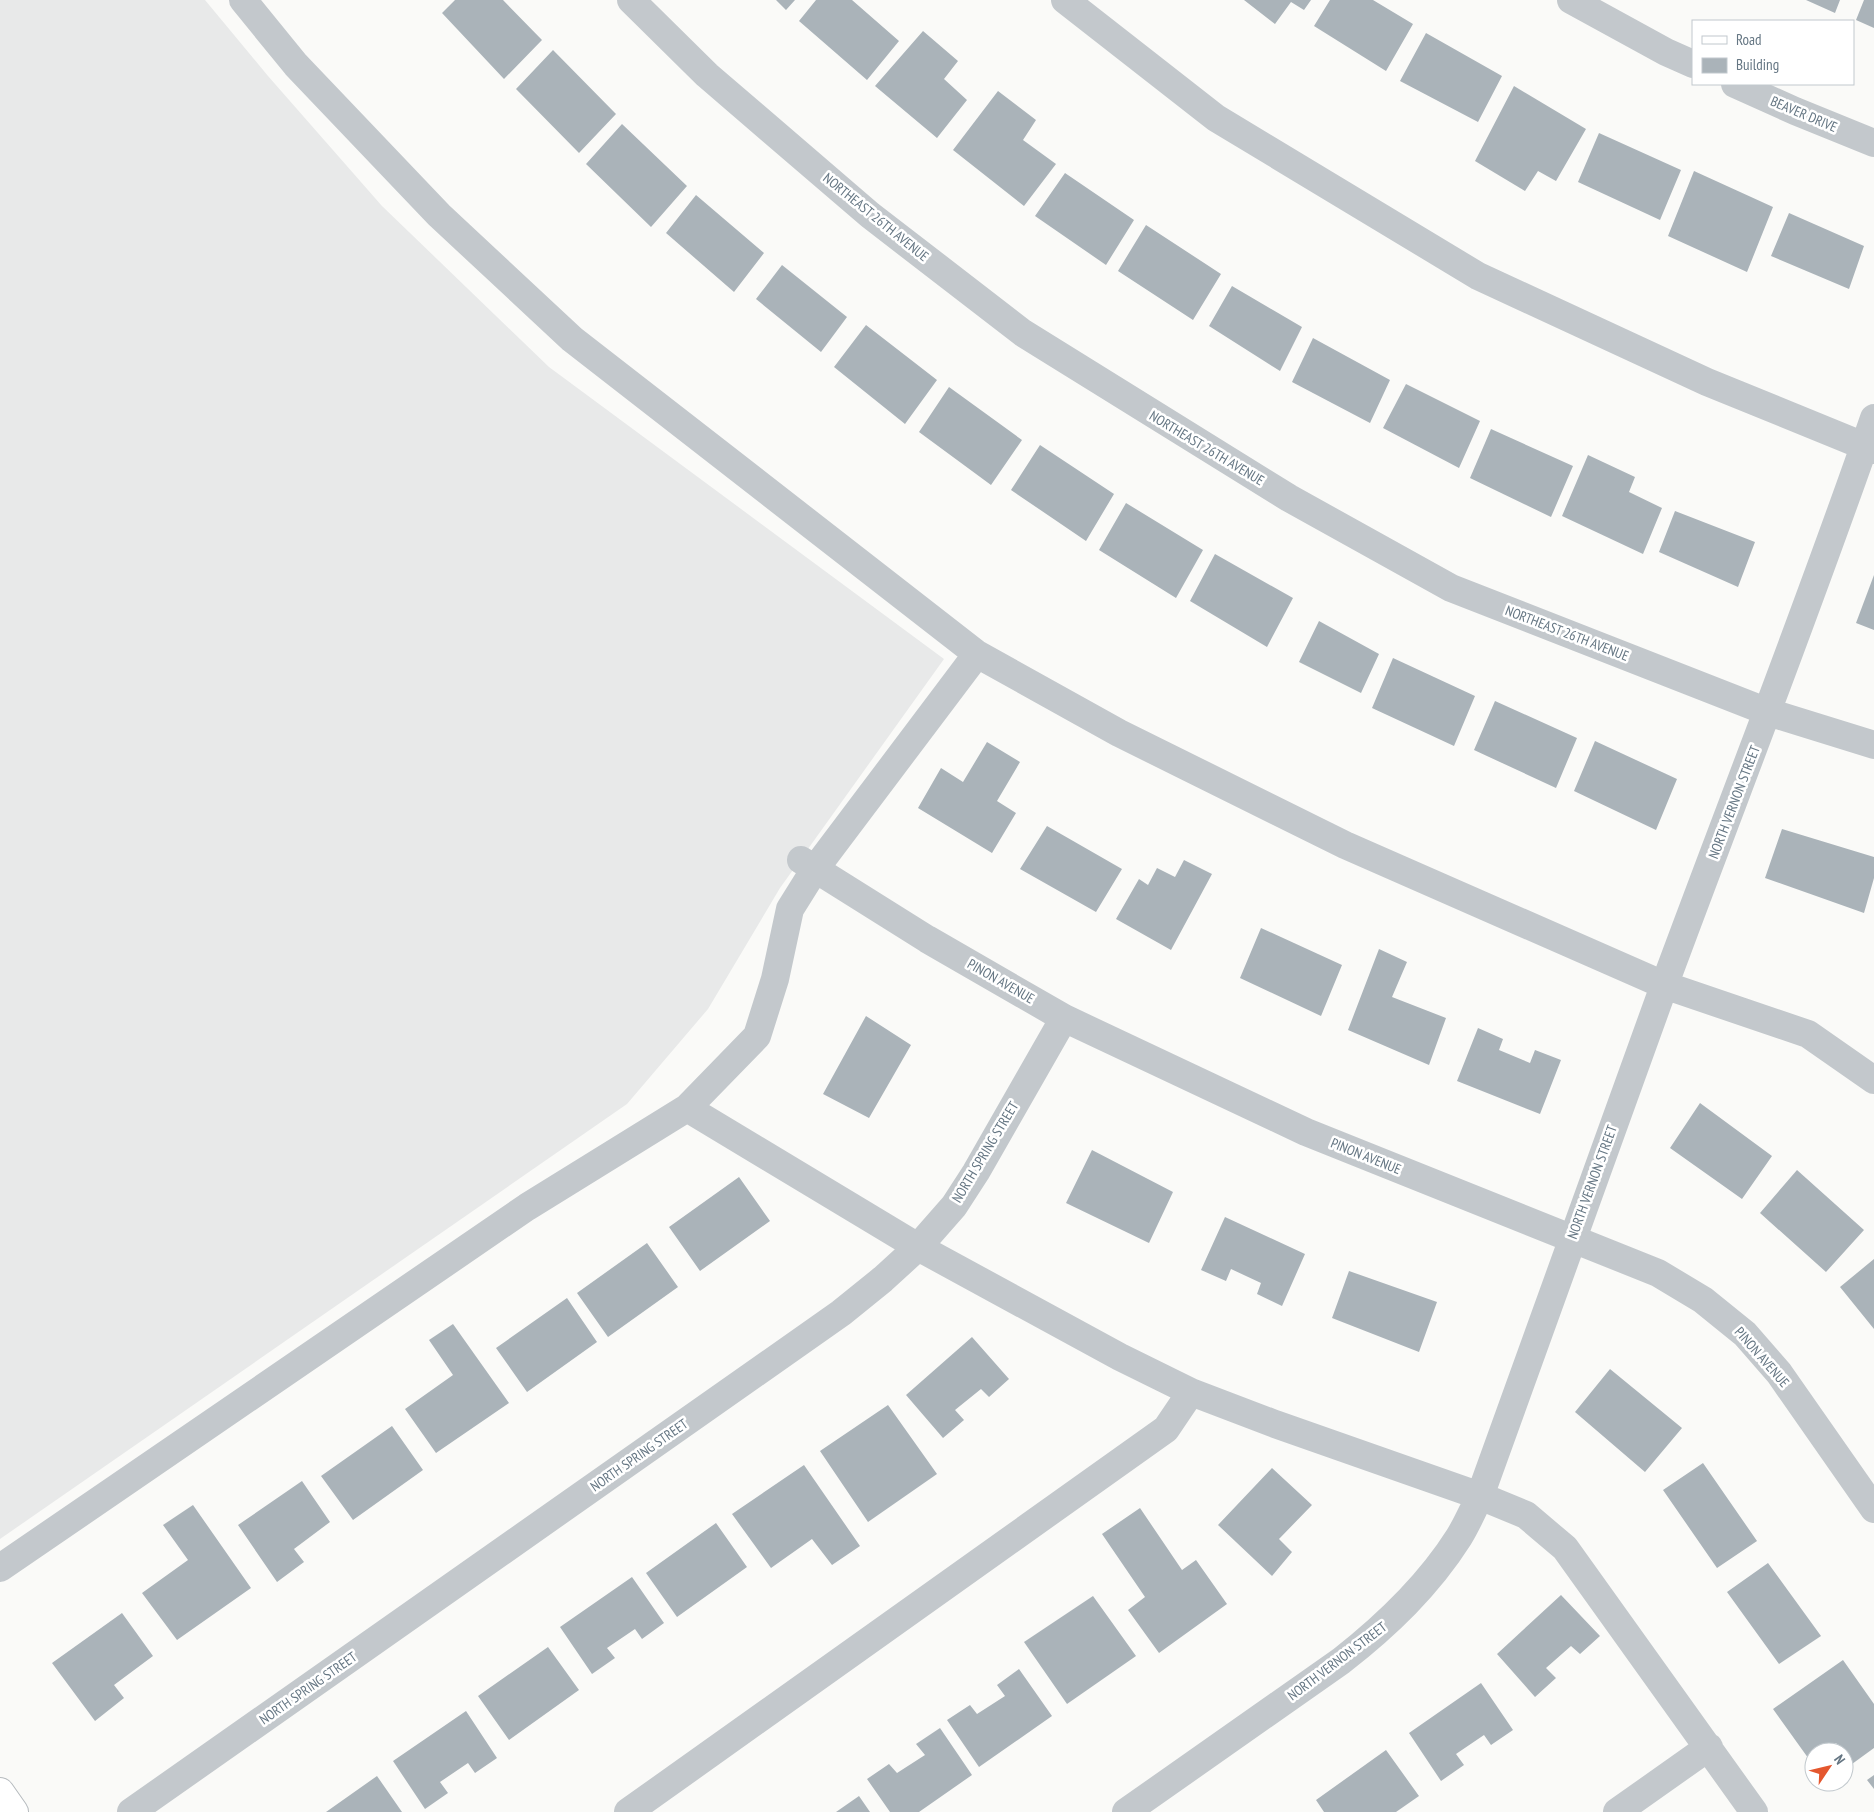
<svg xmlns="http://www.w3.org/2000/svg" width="1874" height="1812" font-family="'PT Sans Narrow',sans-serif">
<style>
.built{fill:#e8e9e9}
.building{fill:#aab3b9}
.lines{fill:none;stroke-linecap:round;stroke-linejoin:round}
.major-casing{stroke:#b5babe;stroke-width:30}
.minor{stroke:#c3c8cc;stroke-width:28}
.major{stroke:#fff;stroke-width:28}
.labels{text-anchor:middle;stroke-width:5;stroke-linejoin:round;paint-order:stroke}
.street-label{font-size:14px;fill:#657683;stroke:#fff}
</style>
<rect width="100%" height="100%" fill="#fafaf8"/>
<path class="built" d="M0 0H205L268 76 382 206 549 367 944 659 780 888 708 1009 627 1104 0 1539Z"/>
<path class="building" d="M455 0H503L542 40 504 79 442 13Z
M776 0H795L786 10Z
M816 0H852L899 41 867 80 799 21Z
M1244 0H1311L1304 10 1291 2 1275 24Z
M1330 0H1373L1413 24 1386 71 1314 26Z
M1806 0H1840L1835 13Z
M1864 0H1874V28L1856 20Z
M923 31 958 61 944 79 967 100 937 138 875 86Z
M1426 33 1502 76 1478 122 1400 81Z
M553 50 616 114 579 153 516 89Z
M1514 86 1586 129 1556 181 1538 171 1525 191 1475 161Z
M998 91 1036 120 1023 140 1056 164 1024 206 953 150Z
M622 124 687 186 651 227 586 164Z
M1599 133 1681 170 1660 220 1578 182Z
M1694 171 1773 207 1747 272 1668 236Z
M1065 173 1134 220 1106 265 1035 216Z
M696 195 764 253 734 292 666 233Z
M1789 213 1864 246 1849 289 1771 256Z
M1146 225 1221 274 1193 320 1118 271Z
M782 265 847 317 821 352 756 299Z
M1232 286 1302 327 1280 371 1209 326Z
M866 325 937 380 905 424 834 367Z
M1313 338 1390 380 1370 423 1292 382Z
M1406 384 1480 421 1459 468 1383 428Z
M949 387 1022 440 991 485 919 432Z
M1491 429 1573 466 1551 517 1470 478Z
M1040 445 1114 494 1086 541 1011 490Z
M1588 455 1635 477 1629 492 1662 508 1643 554 1562 516Z
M1126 503 1203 550 1176 598 1099 550Z
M1675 511 1755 542 1738 587 1659 552Z
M1215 554 1293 598 1267 647 1190 601Z
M1874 575V630L1856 623Z
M1319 621 1379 654 1361 693 1299 662Z
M1393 658 1475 696 1454 746 1372 708Z
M1495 701 1577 738 1556 788 1474 750Z
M1595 741 1677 779 1656 830 1574 791Z
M987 742 1020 762 997 801 1016 813 992 853 918 808 941 768 963 782Z
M1047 826 1122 869 1096 912 1020 869Z
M1782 829 1874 857V878L1864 913 1765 878Z
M1184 860 1212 874 1171 950 1116 919 1139 879 1148 885 1157 868 1175 877Z
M1261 928 1342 965 1321 1016 1240 978Z
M1379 949 1407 962 1392 997 1446 1018 1429 1065 1348 1030Z
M866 1016 911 1045 869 1118 823 1094Z
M1478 1028 1503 1039 1499 1050 1530 1063 1535 1050 1561 1060 1540 1114 1457 1081Z
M1700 1103 1772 1156 1742 1199 1670 1148Z
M1092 1150 1173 1192 1149 1243 1066 1203Z
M1797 1170 1864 1230 1826 1272 1760 1213Z
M739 1177 770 1221 700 1271 669 1227Z
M1225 1217 1305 1254 1282 1306 1257 1294 1261 1283 1231 1269 1226 1281 1201 1270Z
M647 1243 678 1287 608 1337 577 1293Z
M1874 1259V1329L1840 1287Z
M1349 1271 1437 1302 1419 1352 1332 1318Z
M567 1298 597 1342 527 1392 496 1348Z
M453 1324 509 1403 436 1453 405 1409 453 1375 429 1340Z
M972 1337 1009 1379 989 1397 981 1389 955 1410 964 1420 943 1438 906 1395Z
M1610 1369 1682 1428 1645 1472 1575 1412Z
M888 1405 937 1474 868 1522 820 1451Z
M392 1426 423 1470 353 1520 321 1476Z
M1703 1463 1757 1541 1717 1568 1663 1490Z
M804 1465 860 1546 832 1565 812 1539 771 1568 732 1514Z
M1272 1468 1312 1505 1279 1539 1292 1552 1272 1576 1218 1525Z
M302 1481 330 1522 294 1549 304 1562 277 1582 238 1525Z
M193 1505 251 1588 177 1640 142 1593 188 1560 163 1525Z
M1140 1508 1182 1570 1196 1560 1227 1604 1159 1653 1128 1610 1145 1597 1102 1534Z
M716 1523 747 1567 677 1617 646 1573Z
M1768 1563 1821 1636 1779 1664 1727 1592Z
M632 1577 664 1623 642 1639 635 1629 607 1648 615 1658 592 1674 560 1627Z
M1561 1595 1600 1636 1580 1654 1571 1646 1546 1668 1556 1678 1535 1697 1497 1654Z
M1093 1596 1136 1656 1067 1704 1024 1642Z
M122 1613 153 1656 114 1685 124 1698 95 1721 52 1663Z
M548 1647 579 1690 509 1740 478 1696Z
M1843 1660 1874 1704V1748L1852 1764 1836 1743 1824 1752H1814V1759L1811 1762 1773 1709Z
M1019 1669 1052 1716 979 1767 947 1720 970 1705 977 1714 1005 1696 997 1685Z
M1481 1683 1513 1730 1491 1745 1484 1735 1456 1754 1464 1765 1441 1781 1409 1733Z
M466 1711 497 1758 475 1773 468 1763 440 1782 448 1793 425 1809 393 1761Z
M940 1728 972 1775 919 1812H890L867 1779 889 1764 897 1773 925 1755 916 1744Z
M1386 1750 1419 1796 1396 1812H1324L1316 1800Z
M1874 1775V1789L1867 1780Z
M377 1776 402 1812H326Z
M859 1796 870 1812H836Z"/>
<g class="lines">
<defs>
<path id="major" d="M0 1792 14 1812"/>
</defs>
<use href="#major" class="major-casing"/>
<path class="minor" d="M243 0 296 65 439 215 572 339 977 654 1119 733 1345 845 1664 985 1808 1034 1874 1080
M631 0 707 75 870 215 1023 333 1289 498 1451 588 1768 712 1874 745
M1065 0 1216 118 1478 276 1707 382 1874 450
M1571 0 1666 52 1693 64
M1735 84 1795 111 1874 143
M801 860 927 939 1064 1018 1306 1132 1658 1273 1703 1300 1745 1334 1779 1373 1874 1509
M687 1108 757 1036 775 979 790 909 815 869 977 654
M0 1568 527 1207 687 1108 918 1247 1120 1357 1191 1392 1275 1424 1480 1496 1526 1515 1565 1548 1754 1812
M131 1812 841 1313 883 1279 918 1247 954 1206 976 1172 1064 1018
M628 1812 1166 1429 1191 1392
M1126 1812 1341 1661C1387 1625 1428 1586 1459 1537 1467 1524 1473 1510 1480 1496 1540 1326 1601 1156 1664 986 1734 797 1808 609 1874 418
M1617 1812 1709 1747"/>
<use href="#major" class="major"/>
</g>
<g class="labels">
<g class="street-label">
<text transform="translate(1804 114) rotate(23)" y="5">BEAVER DRIVE</text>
<text transform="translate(876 217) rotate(39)" y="5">NORTHEAST 26TH AVENUE</text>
<text transform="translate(1207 448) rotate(31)" y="5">NORTHEAST 26TH AVENUE</text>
<text transform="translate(1567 633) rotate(21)" y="5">NORTHEAST 26TH AVENUE</text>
<text transform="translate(1734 802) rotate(-69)" y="5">NORTH VERNON STREET</text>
<text transform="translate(1001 981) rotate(30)" y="5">PINON AVENUE</text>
<text transform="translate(985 1152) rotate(-59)" y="5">NORTH SPRING STREET</text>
<text transform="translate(1366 1156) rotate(22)" y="5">PINON AVENUE</text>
<text transform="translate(1592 1182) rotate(-70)" y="5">NORTH VERNON STREET</text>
<text transform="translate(1762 1357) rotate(49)" y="5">PINON AVENUE</text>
<text transform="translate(639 1455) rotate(-35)" y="5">NORTH SPRING STREET</text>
<text transform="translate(1337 1661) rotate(-37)" y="5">NORTH VERNON STREET</text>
<text transform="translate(308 1688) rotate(-35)" y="5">NORTH SPRING STREET</text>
</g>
</g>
<rect x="1692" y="20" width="162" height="65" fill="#ffffff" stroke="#c1c8cd"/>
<rect x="1702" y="36" width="25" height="8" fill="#ffffff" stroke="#c1c8cd"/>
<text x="1736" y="45" font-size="15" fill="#657683">Road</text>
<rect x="1702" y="58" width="25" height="15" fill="#aab3b9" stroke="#c1c8cd"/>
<text x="1736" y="70" font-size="15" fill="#657683">Building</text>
<g transform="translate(1829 1767) rotate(55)"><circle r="24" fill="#ffffff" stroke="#c1c8cd"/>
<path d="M0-4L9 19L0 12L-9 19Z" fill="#e4572e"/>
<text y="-8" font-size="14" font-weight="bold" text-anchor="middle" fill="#657683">N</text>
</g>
</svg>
